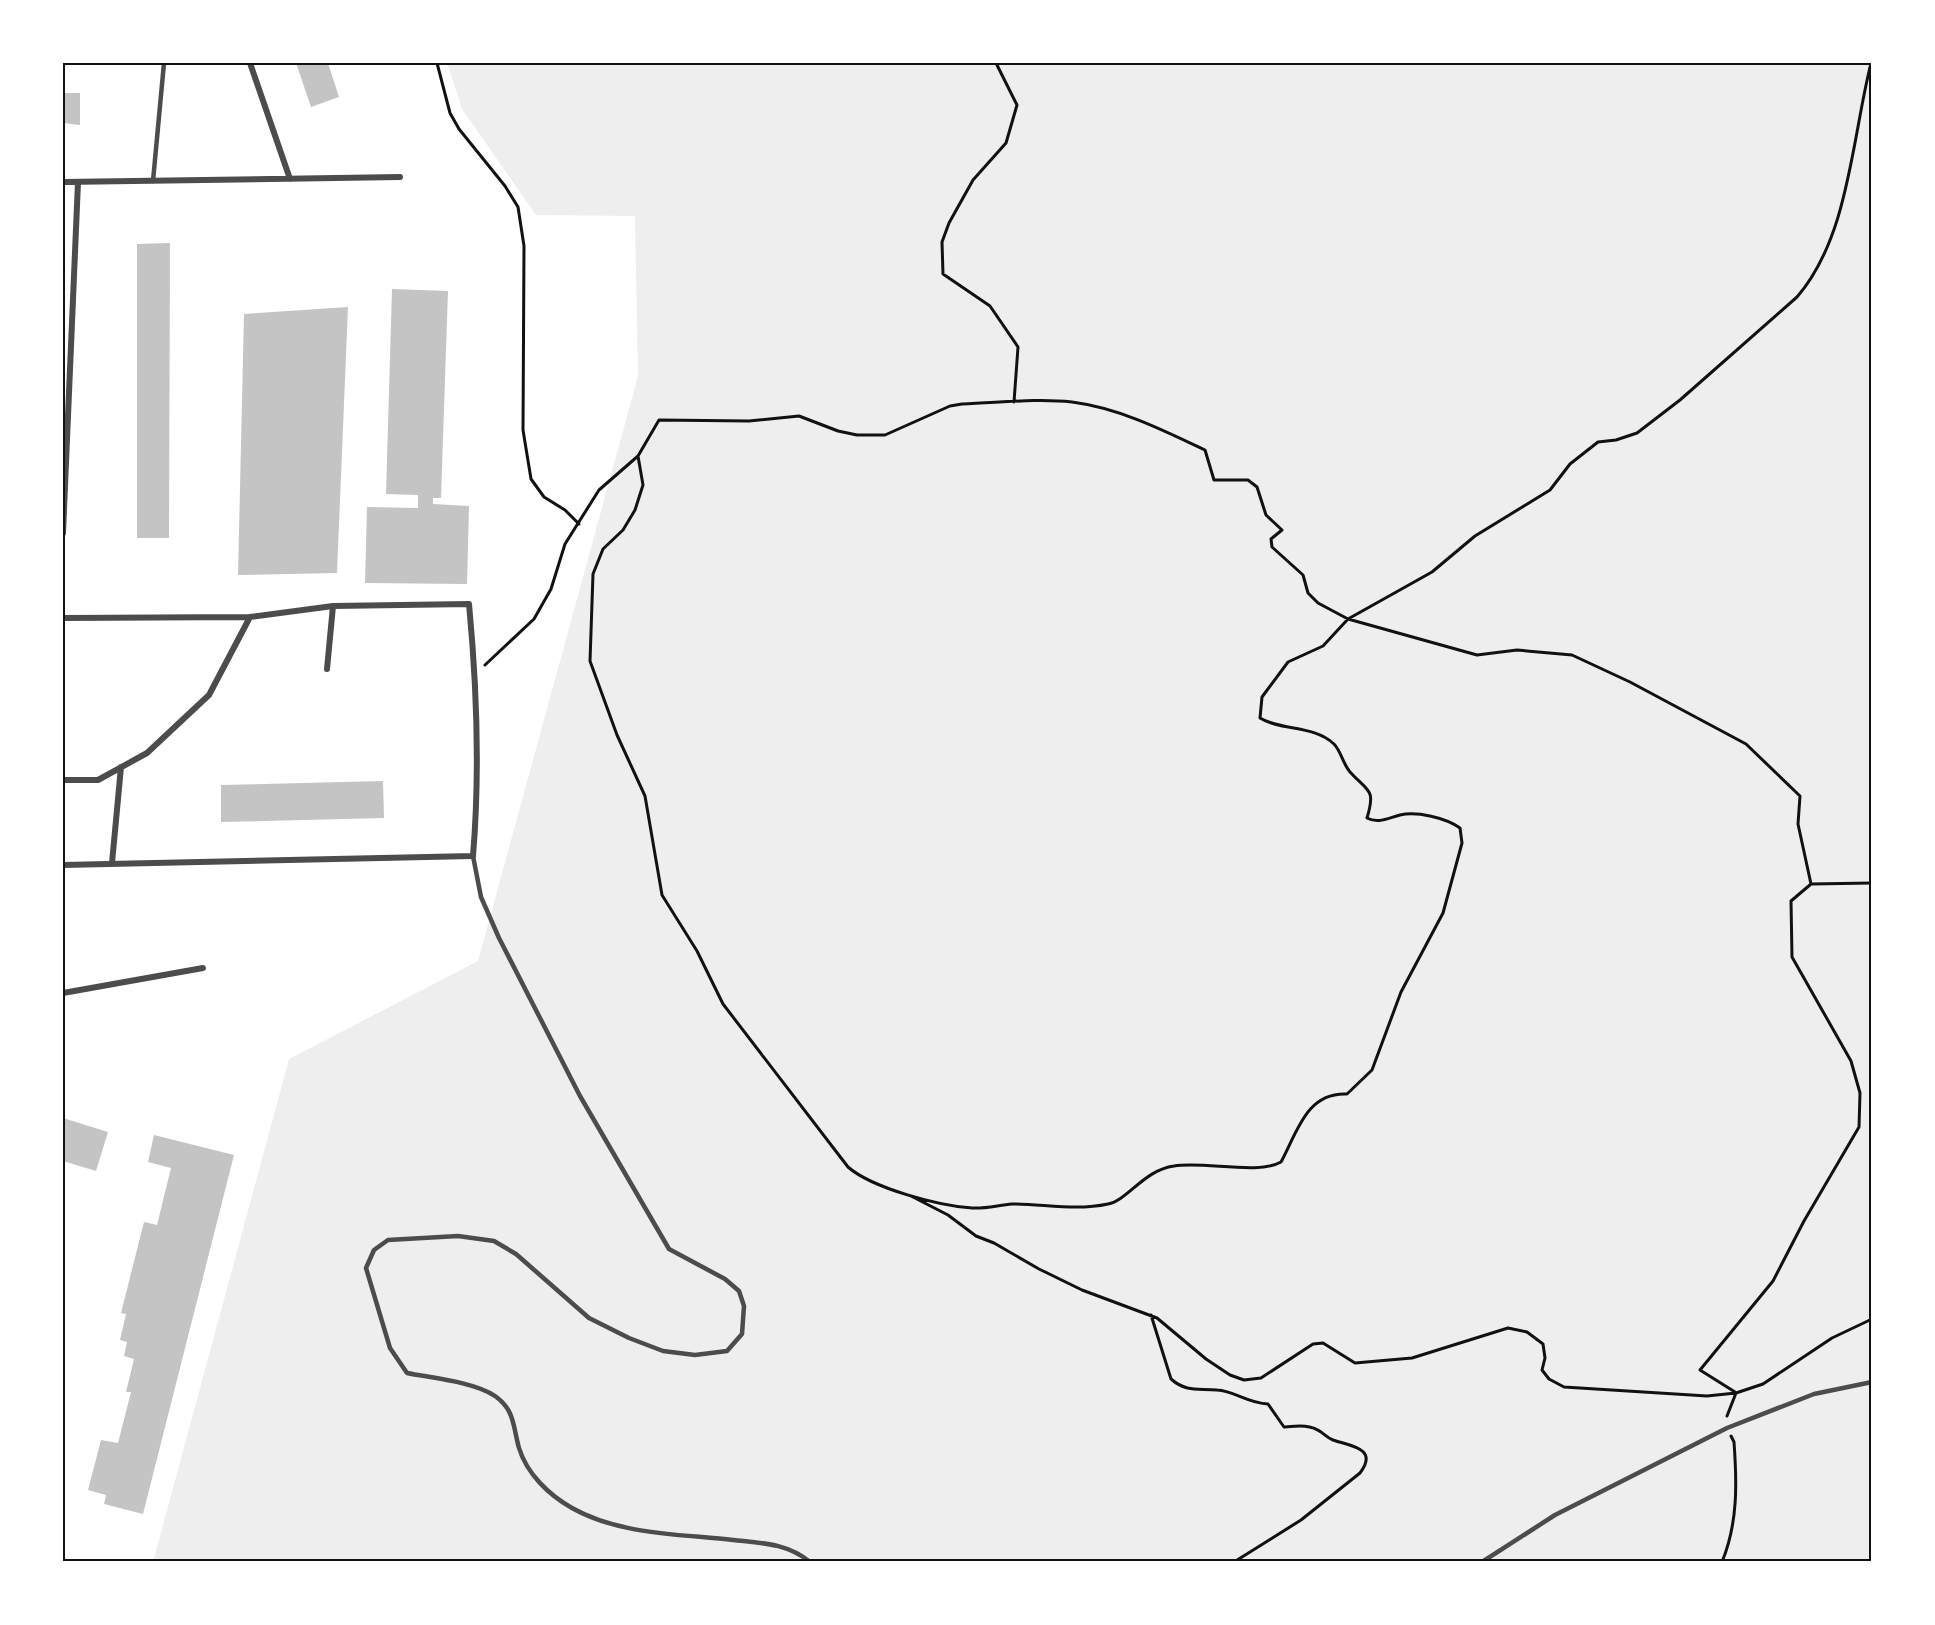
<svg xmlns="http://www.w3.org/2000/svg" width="1935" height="1625" font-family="'DM Sans',sans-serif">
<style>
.green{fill:#eee}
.building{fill:#c4c4c4}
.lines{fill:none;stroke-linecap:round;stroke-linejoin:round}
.path{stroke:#111;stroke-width:3}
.service{stroke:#4c4c4c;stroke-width:4.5}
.minor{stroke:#4c4c4c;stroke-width:6}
.neatline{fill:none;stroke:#111;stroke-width:2}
</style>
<rect width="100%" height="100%" fill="#fff"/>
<path class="green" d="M447 63H1872V1562H153L289 1059 478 961 638 376 635 216 536 215 462 109Z"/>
<path class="building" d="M296 63H328L339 97 311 107Z
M63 93H80V125L63 123Z
M170 243 169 538H137V244Z
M392 289 448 291 441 498H433V504L469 506 467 584 365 583 367 507 418 508V495L386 494Z
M348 307 337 573 238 575 244 314Z
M383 781 384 818 221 822V785Z
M63 1118 108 1132 96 1171 63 1161Z
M154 1135 234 1155 143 1514 104 1504 106 1495 88 1490 101 1440 118 1443 131 1392H126L134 1359 124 1356 127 1342 120 1340 126 1314 121 1313 144 1222 157 1225 171 1168 148 1162Z"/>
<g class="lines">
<path class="path" d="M437 63 450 113 459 129 505 186 518 207 524 246 523 430 531 479 544 497 565 510 579 524
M996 63 1017 105 1006 143 973 180 949 223 942 242 943 274 990 306 1018 347 1014 402
M638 456 643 485 635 510 623 530 603 549 593 574 590 661 617 735 645 796 662 895 697 951 723 1004 848 1167C872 1188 939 1206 972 1208 985 1209 999 1205 1012 1204 1044 1204 1076 1211 1108 1204 1128 1200 1144 1170 1174 1166 1204 1161 1258 1175 1281 1162 1297 1133 1306 1092 1347 1094L1372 1070 1401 992 1443 913 1462 843 1460 828C1446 818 1417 811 1400 815 1388 818 1378 824 1367 818 1376 788 1368 792 1350 772 1343 764 1341 751 1334 744 1314 725 1281 731 1260 718L1262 697 1288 662 1323 646 1348 619 1432 572 1475 536 1550 490 1570 464 1598 442 1616 440 1637 433 1680 400 1797 297C1849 237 1852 138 1871 63
M485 665 534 619 551 589 565 544 599 490 638 456 659 420 749 421 799 416 838 431 857 435H885L950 406 962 404C998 403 1036 398 1072 402 1119 408 1163 430 1205 450L1214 480H1248L1257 487 1266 515 1282 530 1271 539 1272 547 1303 575 1308 593 1318 603 1348 619 1477 655 1517 650 1572 655 1630 682 1746 744 1800 796 1798 824 1811 884 1872 883
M911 1196 948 1215 976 1236 994 1243 1039 1269 1082 1290 1157 1318 1206 1359 1230 1375 1244 1380 1261 1378 1313 1344 1323 1343 1355 1363 1412 1358 1508 1328 1527 1332 1543 1344 1545 1358 1542 1370 1549 1379 1564 1387 1707 1396 1736 1393 1763 1384 1832 1338 1872 1319
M1151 1315 1171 1379C1187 1393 1199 1388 1217 1390 1235 1391 1247 1403 1268 1404L1284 1427C1297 1426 1310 1424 1321 1432 1325 1435 1328 1438 1333 1440 1350 1446 1379 1448 1360 1473L1301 1520 1234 1562
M1735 1392 1700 1370 1773 1281 1804 1221 1859 1127 1860 1093 1851 1061 1792 957 1791 901 1811 884
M1727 1416 1736 1393
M1722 1562C1738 1523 1737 1483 1734 1442L1731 1436"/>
<path class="service" d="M153 181 164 63
M473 856 481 897 499 938 580 1096 669 1249 725 1279 739 1291 744 1306 742 1334 727 1351 695 1355 663 1351 629 1338 589 1318 516 1254 494 1241 458 1236 388 1240 374 1250 366 1268 390 1348 407 1373C432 1378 475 1382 495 1396 515 1410 513 1427 519 1448 527 1474 549 1495 572 1508 620 1535 680 1534 733 1540 761 1543 787 1543 810 1562
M1482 1562 1555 1515 1727 1428 1814 1394 1872 1382"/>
<path class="minor" d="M250 63 290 179
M63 182 400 177
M63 533 78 182
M63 618 250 617 333 606 469 604C477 688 480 772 473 856L63 865
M327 669 333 606
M63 780H98L147 753 209 695 250 617
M112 863 121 767
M63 993 203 968"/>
</g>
<rect width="1935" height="1625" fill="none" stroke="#ffffff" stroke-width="129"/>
<rect x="64" y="64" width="1806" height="1496" class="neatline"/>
</svg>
